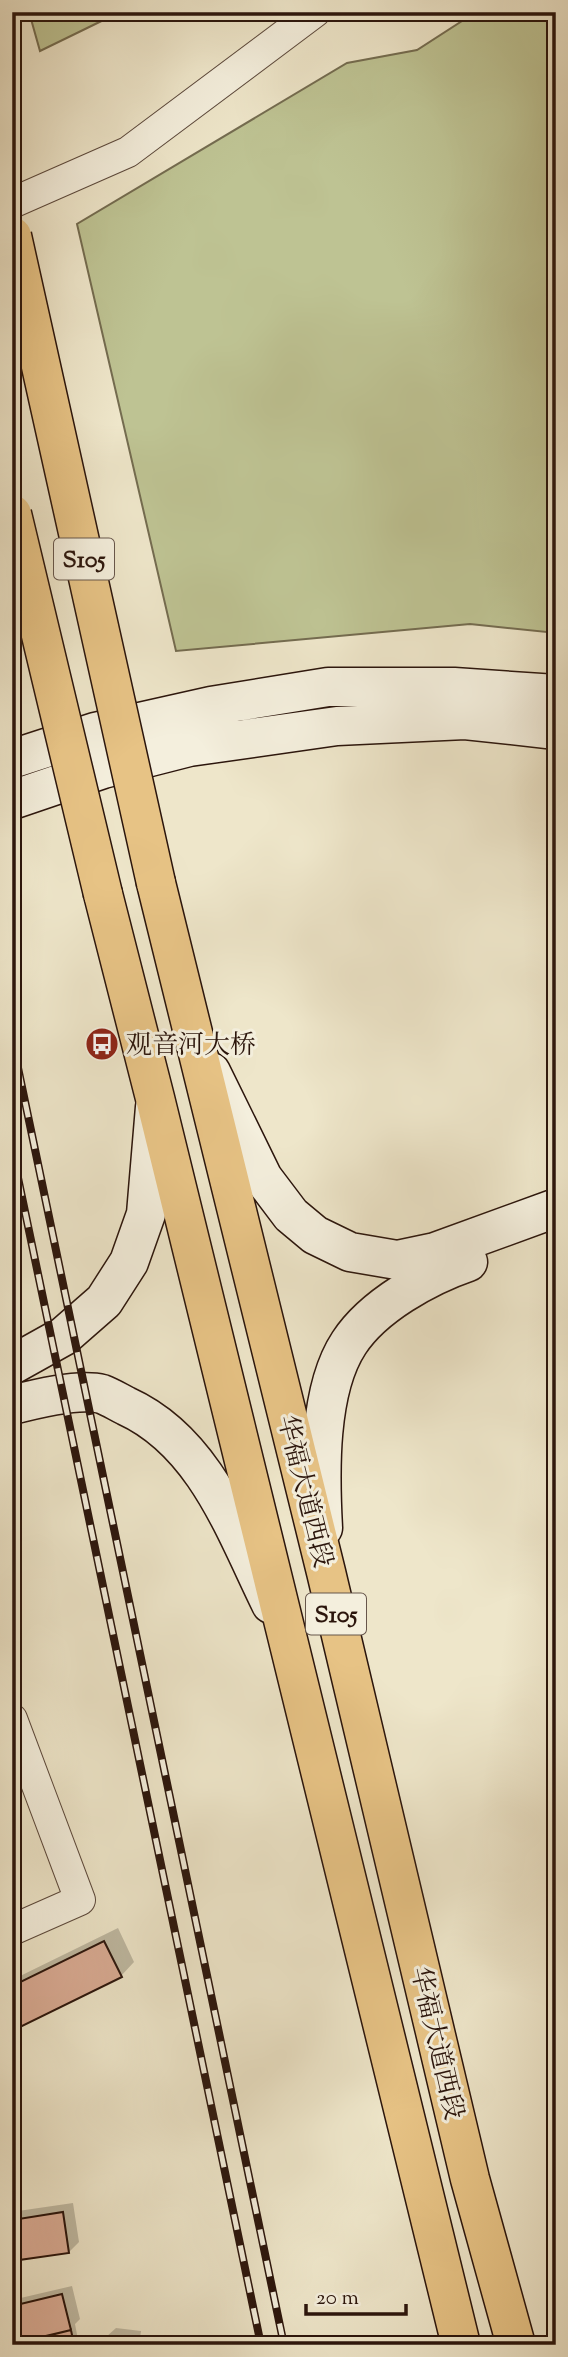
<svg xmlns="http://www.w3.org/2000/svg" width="568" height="2357" font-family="'Sorts Mill Goudy','Noto Serif SC',serif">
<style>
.green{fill:#bec393;stroke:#746c50;stroke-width:2}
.shadow{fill:#0003}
.building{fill:#daac95;stroke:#2b150c;stroke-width:2}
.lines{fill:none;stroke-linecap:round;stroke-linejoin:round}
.street-casing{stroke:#5c493c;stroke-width:32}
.secondary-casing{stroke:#2b150c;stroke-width:41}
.primary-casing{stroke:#2b150c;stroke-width:41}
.street{stroke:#f4efdd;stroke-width:30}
.secondary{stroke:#f4efdd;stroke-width:38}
.primary{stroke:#e7c385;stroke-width:38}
.rail-casing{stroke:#2b150c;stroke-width:8}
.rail{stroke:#f4efdd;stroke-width:5;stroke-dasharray:16;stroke-linecap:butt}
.primary-bridge-casing{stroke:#2b150c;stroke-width:41;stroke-linecap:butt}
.primary-bridge{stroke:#e7c385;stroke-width:38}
.labels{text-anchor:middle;stroke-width:6;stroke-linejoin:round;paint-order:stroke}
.shield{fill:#f4efdd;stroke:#67564b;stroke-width:2}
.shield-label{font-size:24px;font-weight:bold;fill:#2b150c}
.poi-label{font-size:26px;fill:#2b150c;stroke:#f4efdd;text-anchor:start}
.street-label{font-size:26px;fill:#2b150c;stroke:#f4efdd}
</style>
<rect width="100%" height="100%" fill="#eee6ca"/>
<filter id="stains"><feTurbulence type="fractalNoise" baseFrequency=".00286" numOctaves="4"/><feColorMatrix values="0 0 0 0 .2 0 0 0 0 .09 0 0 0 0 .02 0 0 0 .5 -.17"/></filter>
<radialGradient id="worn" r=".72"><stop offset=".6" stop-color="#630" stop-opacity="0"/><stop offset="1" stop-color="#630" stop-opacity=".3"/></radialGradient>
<path class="green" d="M29 12H120L40 51Z
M476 12H556V633L470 624 176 651 77 224 347 63 417 50Z"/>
<path class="shadow" d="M118 1928 134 1962 121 1976 12 2029V1980Z
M73 2203 79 2242 69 2252 12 2248V2217L18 2211Z
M72 2286 80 2319 75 2324 79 2345H42L41 2339 44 2335 12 2342V2300Z
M116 2328 141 2331 139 2345H106V2337Z"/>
<path class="building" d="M104 1941 122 1977 12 2031V1986Z
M63 2212 69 2253 12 2261V2220Z
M62 2294 71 2330 12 2344V2306Z
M71 2330 74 2345H40L39 2338Z
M105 2337 132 2340 131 2345H104Z"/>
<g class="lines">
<defs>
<path id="street" d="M12 203 128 152 315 12
M12 1719 80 1900 12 1930"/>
<path id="secondary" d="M12 759 95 732 211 706 328 687H454L556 694
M12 800 103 769 189 747 337 726 465 720 556 730
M211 1072 263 1178 291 1215 315 1235 350 1252 397 1260 435 1252 556 1208
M12 1365 64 1336 104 1301 129 1262 146 1214 155 1107
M12 1405C35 1399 79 1388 102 1394 110 1397 118 1402 126 1406 205 1442 235 1531 271 1604
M323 1528C320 1473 318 1390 349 1343 373 1306 427 1276 468 1262"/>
<path id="primary" d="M156 883 326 1572 470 2179 516 2345
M103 894 155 1098 461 2345"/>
</defs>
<use href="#street" class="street-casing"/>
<use href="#secondary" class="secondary-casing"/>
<use href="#primary" class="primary-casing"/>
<use href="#street" class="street"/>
<use href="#secondary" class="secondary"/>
<use href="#primary" class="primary"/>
<defs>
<path id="rail" d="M12 1039 284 2345
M12 1149 261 2345"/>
</defs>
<use href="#rail" class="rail-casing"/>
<use href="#rail" class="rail"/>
<defs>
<path id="primary-bridge" d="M12 236 156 883
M12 514 103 894"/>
</defs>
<use href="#primary-bridge" class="primary-bridge-casing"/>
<use href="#primary-bridge" class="primary-bridge"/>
</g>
<defs>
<symbol id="bus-disc" viewBox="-11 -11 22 22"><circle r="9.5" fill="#8f2418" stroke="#f4efdd"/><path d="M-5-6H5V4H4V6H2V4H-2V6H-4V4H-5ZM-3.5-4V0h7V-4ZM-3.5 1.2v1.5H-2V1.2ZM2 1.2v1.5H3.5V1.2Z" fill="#fff"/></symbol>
</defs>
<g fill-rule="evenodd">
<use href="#bus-disc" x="83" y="1025" width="38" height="38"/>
</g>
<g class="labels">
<g class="shield">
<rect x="54" y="538.5" width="60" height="41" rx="5"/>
<rect x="306" y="1593.5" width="60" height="41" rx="5"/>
</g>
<g class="shield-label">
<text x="84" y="567">S105</text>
<text x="336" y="1622">S105</text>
</g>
<g class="poi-label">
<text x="126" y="1053">观音河大桥</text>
</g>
<g class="street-label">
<text transform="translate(306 1491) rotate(76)" y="9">华福大道西段</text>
<text transform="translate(438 2043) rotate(77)" y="9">华福大道西段</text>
</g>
</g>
<rect width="568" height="2357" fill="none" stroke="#eee6ca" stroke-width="42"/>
<rect x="14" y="14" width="540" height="2329" fill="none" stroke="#2b150c" stroke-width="3.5"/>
<rect x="21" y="21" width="526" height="2315" fill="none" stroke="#2b150c" stroke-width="2"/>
<path d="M306 2304v10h100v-10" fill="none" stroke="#2b150c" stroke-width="3.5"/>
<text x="316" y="2304" font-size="21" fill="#2b150c" stroke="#f4efdd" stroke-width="5" paint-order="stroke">20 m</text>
<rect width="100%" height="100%" filter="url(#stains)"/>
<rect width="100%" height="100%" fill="url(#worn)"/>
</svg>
